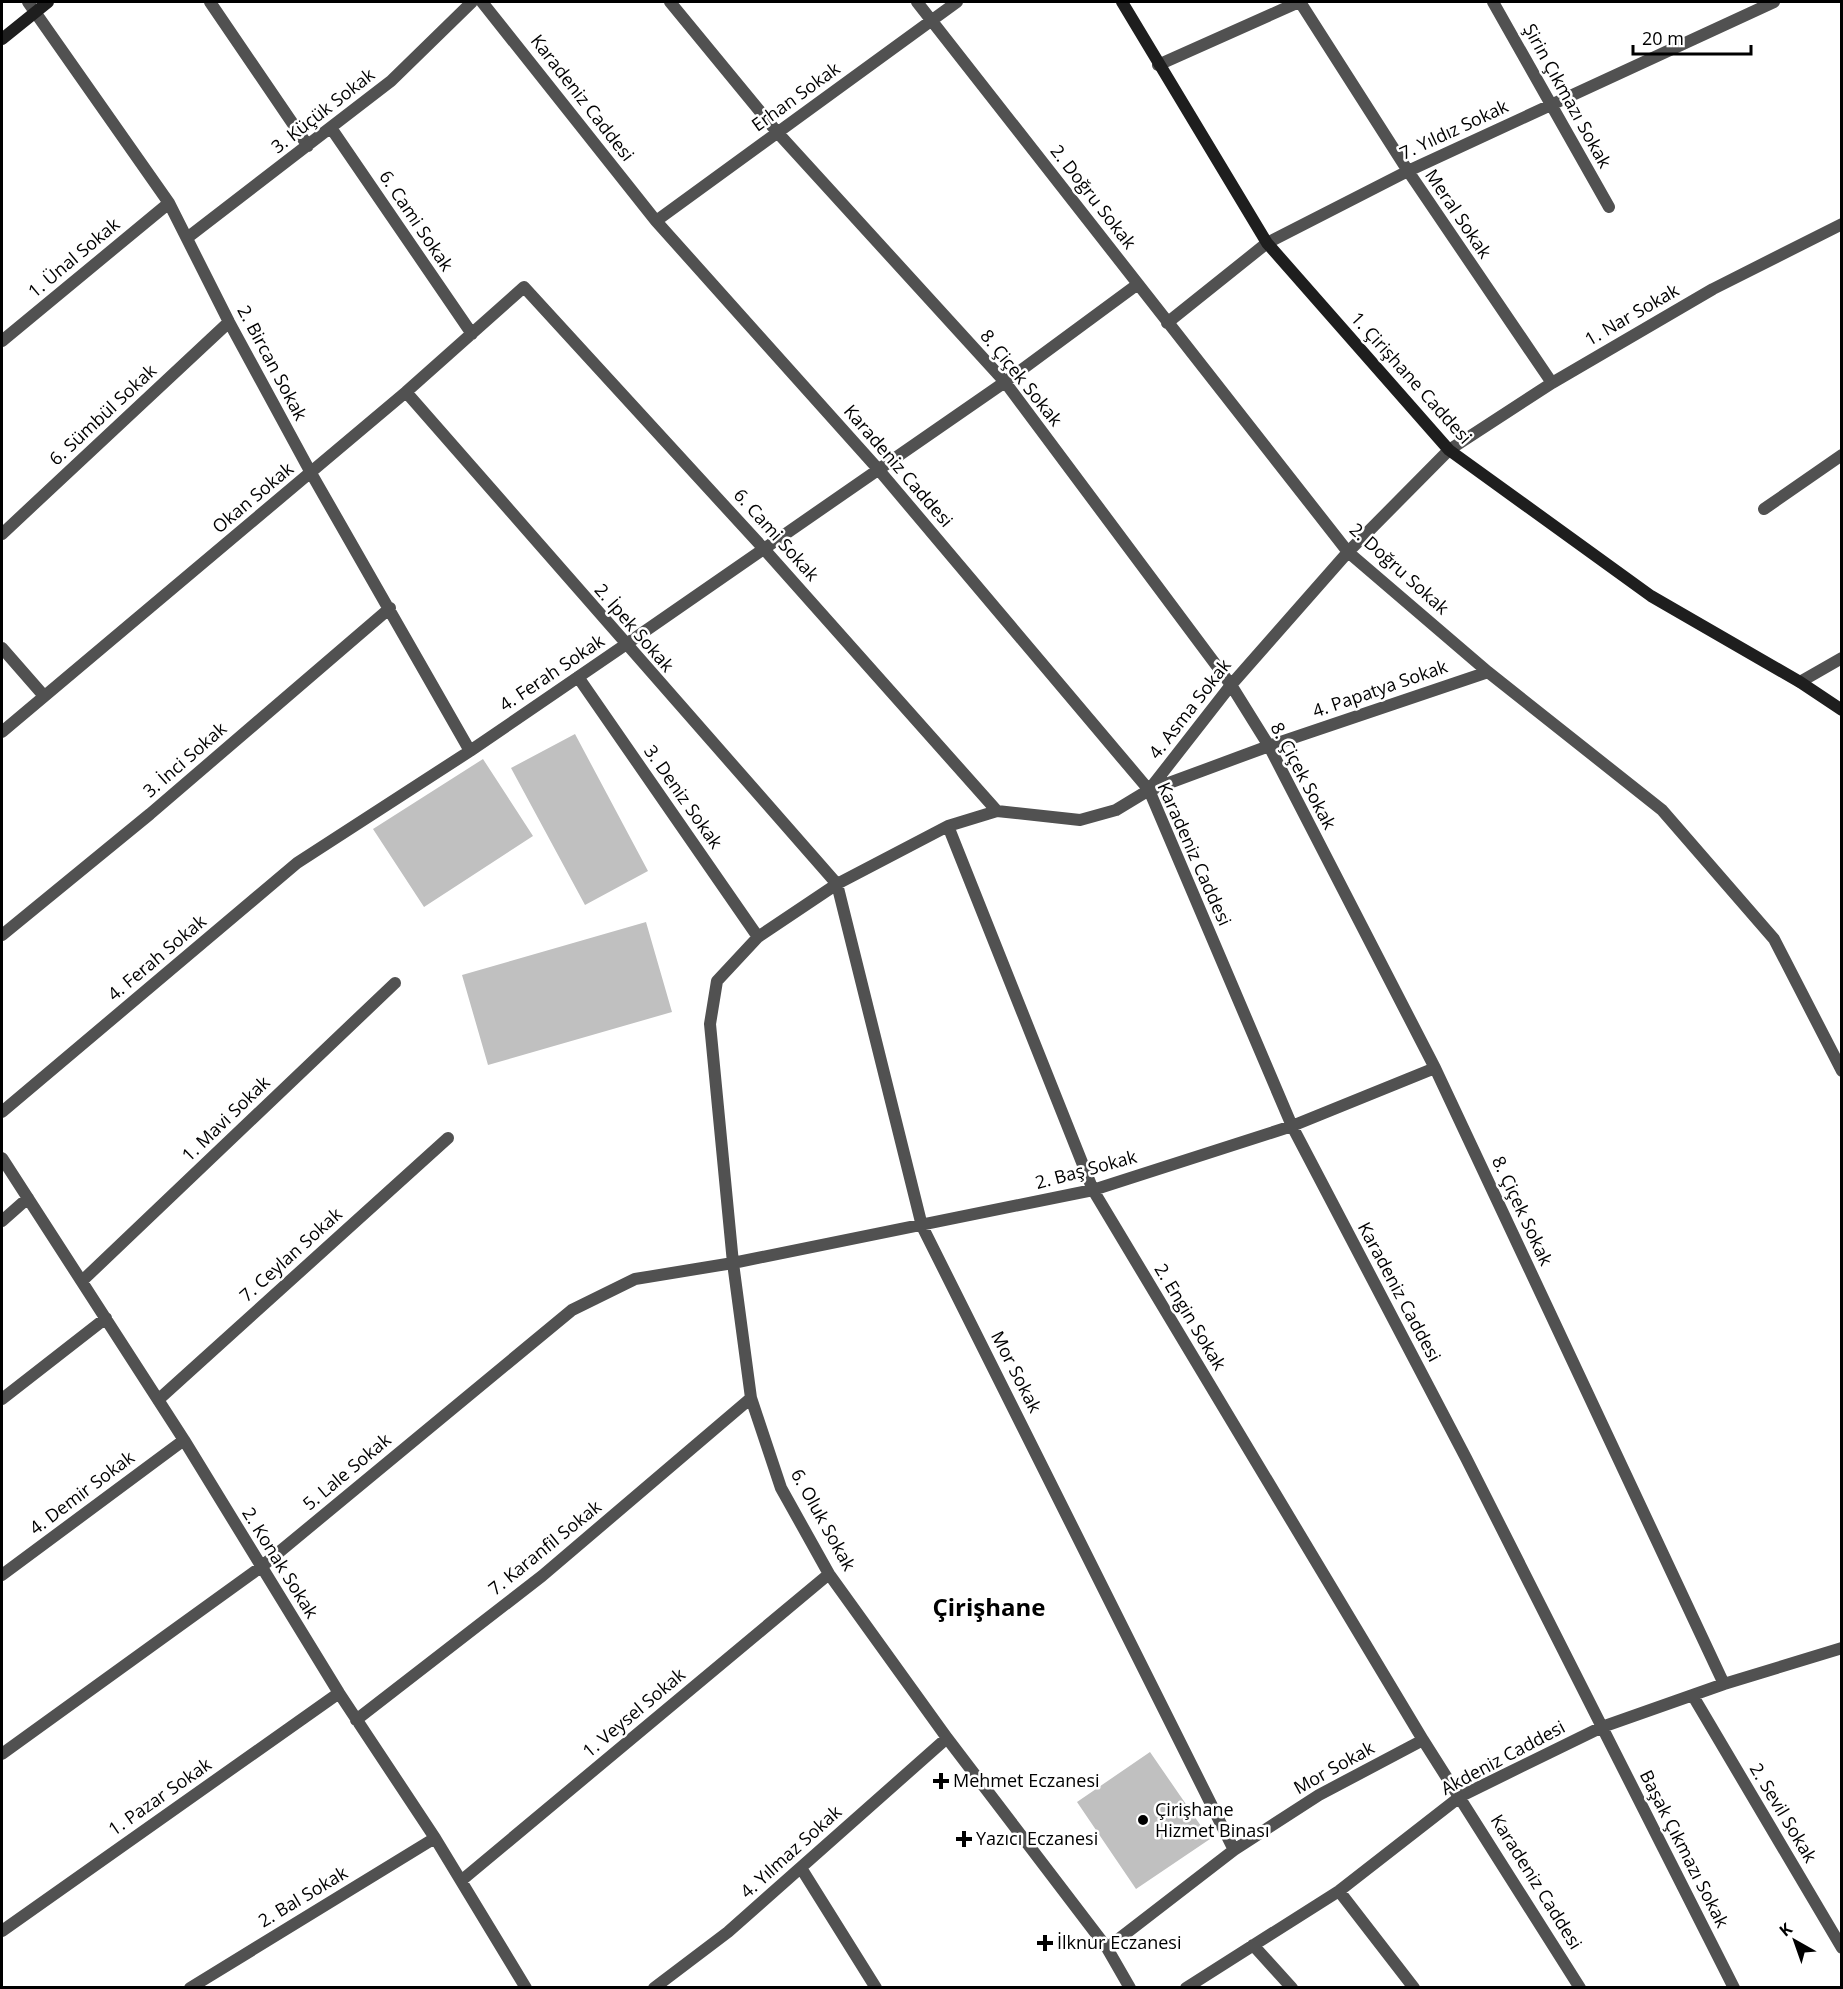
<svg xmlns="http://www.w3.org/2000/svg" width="1843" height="1989" font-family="'Open Sans',sans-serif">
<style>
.building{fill:#c0c0c0}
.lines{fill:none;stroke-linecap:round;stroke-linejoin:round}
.street{stroke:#515151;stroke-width:12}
.secondary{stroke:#1e1e1e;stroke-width:12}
.poi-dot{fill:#000;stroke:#fff;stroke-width:2}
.labels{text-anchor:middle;stroke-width:5;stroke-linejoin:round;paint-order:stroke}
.street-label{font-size:18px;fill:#000;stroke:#fff}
.poi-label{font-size:18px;fill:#000;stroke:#fff;text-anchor:start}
.district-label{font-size:24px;font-weight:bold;fill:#000;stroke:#fff}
</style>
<rect width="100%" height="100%" fill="#fff"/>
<path class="building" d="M575 734 648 871 585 905 511 768Z
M483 759 533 836 424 907 373 829Z
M646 922 672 1012 488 1065 462 975Z
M1150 1752 1210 1839 1136 1889 1077 1802Z"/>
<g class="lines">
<path class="street" d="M28 2 169 203 229 322 311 473 470 751
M210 2 308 146
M482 2 656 221 878 469 1149 790 1292 1126 1466 1458 1734 1988
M670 2 777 132 1005 382 1231 685 1269 746 1435 1068 1724 1684
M917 2 1348 552 1488 672 1662 810 1774 939 1842 1071
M1300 2 1408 171 1552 383
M1493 2 1609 207
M1158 65 1299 2
M331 128 472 334
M656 221 957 2
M187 238 391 81 472 2
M1167 323 1267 243 1408 171 1774 2
M2 341 169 203
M406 392 837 884 922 1226 1234 1850
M1764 509 1842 455
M2 534 229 322
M2 648 44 696
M578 677 758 937
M1800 682 1842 658
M2 732 406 392 524 287 764 549 997 811
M1150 790 1269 746 1488 672
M948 826 1093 1190 1423 1740 1580 1988
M2 935 150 814 390 608
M2 1112 297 863 470 751 625 645 1005 382 1138 284
M2 1158 184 1440 339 1693 435 1838 526 1988
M2 1221 28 1198
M82 1281 395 983
M2 1399 106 1318
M158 1400 448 1138
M2 1575 184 1440
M1693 1696 1842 1948
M356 1720 542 1576 751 1398
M2 1754 261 1567 572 1310 635 1279 733 1263 1093 1190 1292 1126 1435 1068
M801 1868 876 1988
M462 1880 829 1574
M1339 1891 1414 1988
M2 1931 339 1693
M1253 1945 1292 1988
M1107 1948 1234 1850 1319 1795 1423 1740
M190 1988 435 1838
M654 1988 728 1932 947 1738
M1130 1988 1107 1948 947 1738 829 1574 781 1488 751 1398 733 1263 710 1024 717 981 758 937 837 884 948 826 997 811 1080 820 1116 810 1149 790 1231 685 1348 552 1449 450 1552 383 1713 289 1842 224
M1186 1988 1339 1891 1461 1796 1602 1727 1724 1684 1842 1648"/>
<path class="secondary" d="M1122 2 1267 243 1449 450 1651 596 1800 682 1842 710
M2 39 48 2"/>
</g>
<g class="poi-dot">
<path d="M938 1772h6v6h6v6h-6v6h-6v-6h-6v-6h6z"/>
<circle cx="1143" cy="1820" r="6"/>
<path d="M961 1830h6v6h6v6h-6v6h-6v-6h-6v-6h6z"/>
<path d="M1042 1934h6v6h6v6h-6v6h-6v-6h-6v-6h6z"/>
</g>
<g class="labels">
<g class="street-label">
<text transform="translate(1567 96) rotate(61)" y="6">Şirin Çıkmazı Sokak</text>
<text transform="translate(796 97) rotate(-36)" y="6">Erhan Sokak</text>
<text transform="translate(582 98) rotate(52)" y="6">Karadeniz Caddesi</text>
<text transform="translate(323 111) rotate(-38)" y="6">3. Küçük Sokak</text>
<text transform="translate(1454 130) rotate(-25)" y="6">7. Yıldız Sokak</text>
<text transform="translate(1093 197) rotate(52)" y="6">2. Doğru Sokak</text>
<text transform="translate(1458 214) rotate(56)" y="6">Meral Sokak</text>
<text transform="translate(416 221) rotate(56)" y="6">6. Cami Sokak</text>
<text transform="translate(74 258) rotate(-40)" y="6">1. Ünal Sokak</text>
<text transform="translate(1632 315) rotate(-30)" y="6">1. Nar Sokak</text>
<text transform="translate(272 363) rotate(62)" y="6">2. Bircan Sokak</text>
<text transform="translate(1021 378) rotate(51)" y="6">8. Çiçek Sokak</text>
<text transform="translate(1411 378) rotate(48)" y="6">1. Çirişhane Caddesi</text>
<text transform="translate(103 415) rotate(-43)" y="6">6. Sümbül Sokak</text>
<text transform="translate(898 466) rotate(49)" y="6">Karadeniz Caddesi</text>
<text transform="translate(253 498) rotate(-40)" y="6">Okan Sokak</text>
<text transform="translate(776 535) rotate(48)" y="6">6. Cami Sokak</text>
<text transform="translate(1399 569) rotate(42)" y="6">2. Doğru Sokak</text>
<text transform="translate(634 628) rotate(49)" y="6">2. İpek Sokak</text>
<text transform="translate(552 673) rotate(-34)" y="6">4. Ferah Sokak</text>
<text transform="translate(1380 689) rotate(-19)" y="6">4. Papatya Sokak</text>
<text transform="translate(1190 709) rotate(-52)" y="6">4. Asma Sokak</text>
<text transform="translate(185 760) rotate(-41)" y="6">3. İnci Sokak</text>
<text transform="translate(1303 776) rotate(62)" y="6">8. Çiçek Sokak</text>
<text transform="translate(683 797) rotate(55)" y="6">3. Deniz Sokak</text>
<text transform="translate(1194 854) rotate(66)" y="6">Karadeniz Caddesi</text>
<text transform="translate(157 958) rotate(-40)" y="6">4. Ferah Sokak</text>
<text transform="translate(226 1119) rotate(-44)" y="6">1. Mavi Sokak</text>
<text transform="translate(1086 1170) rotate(-15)" y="6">2. Baş Sokak</text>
<text transform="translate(1522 1211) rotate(65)" y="6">8. Çiçek Sokak</text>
<text transform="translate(291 1255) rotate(-42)" y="6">7. Ceylan Sokak</text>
<text transform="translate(1399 1292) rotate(62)" y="6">Karadeniz Caddesi</text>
<text transform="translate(1190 1317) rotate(59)" y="6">2. Engin Sokak</text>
<text transform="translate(1016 1372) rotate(63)" y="6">Mor Sokak</text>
<text transform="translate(347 1472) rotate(-40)" y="6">5. Lale Sokak</text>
<text transform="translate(82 1493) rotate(-37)" y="6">4. Demir Sokak</text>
<text transform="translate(823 1520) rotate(61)" y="6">6. Oluk Sokak</text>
<text transform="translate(545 1548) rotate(-39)" y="6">7. Karanfil Sokak</text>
<text transform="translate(280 1563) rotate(58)" y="6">2. Konak Sokak</text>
<text transform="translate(634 1713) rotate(-40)" y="6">1. Veysel Sokak</text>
<text transform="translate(1503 1758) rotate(-28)" y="6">Akdeniz Caddesi</text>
<text transform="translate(1334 1768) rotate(-29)" y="6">Mor Sokak</text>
<text transform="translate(160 1797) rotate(-35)" y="6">1. Pazar Sokak</text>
<text transform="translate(1783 1813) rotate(59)" y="6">2. Sevil Sokak</text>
<text transform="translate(1684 1849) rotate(63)" y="6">Başak Çıkmazı Sokak</text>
<text transform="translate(791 1852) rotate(-42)" y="6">4. Yılmaz Sokak</text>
<text transform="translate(1536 1882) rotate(58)" y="6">Karadeniz Caddesi</text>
<text transform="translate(303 1897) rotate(-31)" y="6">2. Bal Sokak</text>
</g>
<g class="poi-label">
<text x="953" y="1787">Mehmet Eczanesi</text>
<text x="1155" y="1816">Çirişhane<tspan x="1155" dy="21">Hizmet Binası</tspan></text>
<text x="976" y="1845">Yazıcı Eczanesi</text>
<text x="1057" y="1949">İlknur Eczanesi</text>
</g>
<g class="district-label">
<text x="989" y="1616">Çirişhane</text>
</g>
</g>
<rect width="1843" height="1989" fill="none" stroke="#000000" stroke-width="6"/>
<g transform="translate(1795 1941) rotate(320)" stroke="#ffffff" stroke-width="4.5" paint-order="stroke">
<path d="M0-4.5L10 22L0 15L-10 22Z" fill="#000000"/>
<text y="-9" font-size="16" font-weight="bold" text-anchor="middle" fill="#000000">K</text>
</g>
<path d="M1633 45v9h118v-9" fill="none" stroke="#000000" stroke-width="3"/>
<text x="1642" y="45" font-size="18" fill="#000000" stroke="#ffffff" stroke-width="4.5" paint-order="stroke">20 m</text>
</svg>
